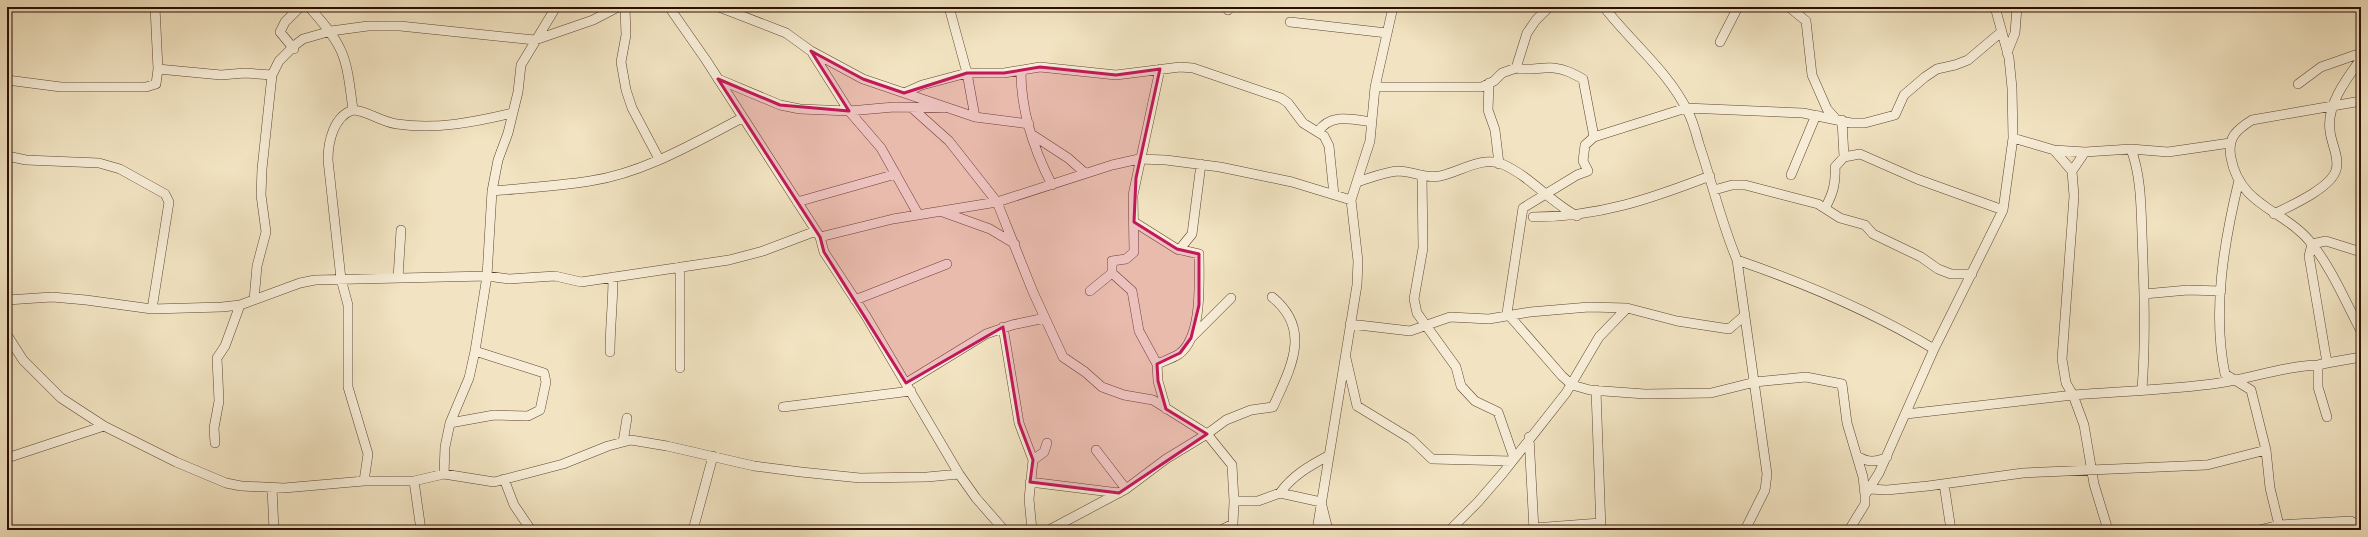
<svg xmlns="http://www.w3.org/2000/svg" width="2368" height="537" font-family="'IM FELL Double Pica',serif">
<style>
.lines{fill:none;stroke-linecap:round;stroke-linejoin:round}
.street-casing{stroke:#5d4431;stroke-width:10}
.street{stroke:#f7edd7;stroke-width:9}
.marked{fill:#c2185b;fill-opacity:0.2;stroke:#c2185b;stroke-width:3;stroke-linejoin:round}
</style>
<rect width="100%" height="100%" fill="#f2e4c2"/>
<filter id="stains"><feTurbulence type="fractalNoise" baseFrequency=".005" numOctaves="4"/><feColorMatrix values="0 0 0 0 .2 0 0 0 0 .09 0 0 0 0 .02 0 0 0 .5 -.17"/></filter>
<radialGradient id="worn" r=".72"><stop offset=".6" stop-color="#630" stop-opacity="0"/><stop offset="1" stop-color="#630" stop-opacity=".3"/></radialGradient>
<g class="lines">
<defs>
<path id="street" d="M309 7C346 48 346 56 353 110
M625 7 626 35 621 62 626 90 632 108 659 159
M669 7 706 60 820 237 824 252 866 316 959 474 976 498 1004 530
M719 7 786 33 811 51 863 79 975 117 1029 124
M949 7 967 73 975 117
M1226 7 1228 10
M1604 7C1630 41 1669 72 1688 112 1693 121 1696 133 1699 144 1712 182 1721 222 1737 260L1767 474 1765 490 1745 530
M1789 7 1806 21 1812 75 1827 109 1835 118
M1290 22 1387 33
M1720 42 1738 7
M294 49 280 32 285 22 300 7
M2007 53 2015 33 2017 7
M813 54 849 111 881 148 918 214
M1516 68C1529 71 1541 67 1554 68 1565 69 1574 74 1583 79L1594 137 1686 108 1803 113 1851 123H1865L1895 115 1904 95 1925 77 1937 69 1955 65 1968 60 2000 33
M158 69 221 75 245 73 272 75
M1021 72C1021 111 1034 150 1052 185
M718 79 780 105 800 109 849 111 894 107 945 108
M7 80 61 87H146L156 84 158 69 155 7
M1489 83 1488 110 1495 130 1499 164
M2298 84 2321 67 2361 53
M1375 87H1482L1494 81 1502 73 1516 68 1527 33 1536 20 1549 7
M904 93 922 85 967 73H1004L1040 67 1116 75 1180 67 1193 68 1281 98 1288 103 1303 123 1324 136 1329 146 1334 195
M2361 101 2252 120C2236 130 2227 138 2231 158 2240 207 2286 210 2312 244 2332 269 2346 303 2361 331
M912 108 949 141 997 202 1033 292 1063 357 1085 372 1102 387 1124 395 1153 400 1207 434 1232 465 1234 501H1258L1280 493 1321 502 1328 530
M1842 120 1844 157
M1318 132C1330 113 1351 119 1372 122
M1031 134 1068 158 1085 173
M1594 137 1585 145 1583 161 1588 171 1577 175 1523 208 1507 313 1562 376 1572 385 1590 390 1645 394 1711 393 1755 382 1806 377 1842 384 1847 423 1863 477 1865 495
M2013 138 2054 150 2085 152 2131 149 2168 152 2230 143
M2131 149C2141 176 2141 206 2142 234 2144 286 2146 337 2142 389
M2054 150 2072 171 2074 196 2062 359 2066 383 2073 395C2122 391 2171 390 2219 383 2253 378 2284 366 2318 365V387L2327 417
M7 156 26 160 99 163 120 169 165 194 169 202 152 309
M2072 171 2085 152
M1422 175 1423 248 1414 299 1417 313 1456 367 1461 386 1475 401 1498 412 1514 458
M1791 175 1816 115
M2239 180C2224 242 2212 311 2225 374L2251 390 2266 450 2270 488 2279 525 2259 530
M1357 182C1370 178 1384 172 1398 171 1412 171 1426 179 1440 176 1460 172 1481 156 1502 164 1530 176 1550 202 1577 216
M1714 190 1732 185H1745L1818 204 1840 218 1865 225 1873 234 1921 257 1938 269 1951 274H1972
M492 191C525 188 558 186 590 181 644 173 694 143 742 118
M797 202 896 174
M1825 208C1833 194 1836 183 1835 167L1844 157 1860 154 1917 179 2003 210
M940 211 990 229 1015 244
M2274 214C2290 206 2331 188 2336 170 2340 158 2331 143 2330 131 2326 105 2347 78 2361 59
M1533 217C1599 217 1650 199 1710 176
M1134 222 1177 249 1199 254C1199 280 1203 337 1179 354 1173 358 1164 361 1157 364L1158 381 1166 409
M820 237 893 219 997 202 1112 165 1139 159 1166 160 1220 167 1292 182 1351 200
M1179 250 1192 234 1201 164
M1737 260C1804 283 1873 312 1934 349
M1112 273 1132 291 1139 331 1157 364
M398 278 401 230
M1090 291 1112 273V261L1126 259 1134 252 1133 195 1160 69
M2144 294 2188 290 2221 291
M7 300 52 297 86 300 152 309 222 307 240 305 300 283 315 280 487 276 509 279 555 276 581 282 729 260 763 251 816 231
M254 300 257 266 266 232 261 195 262 169 272 75 279 61 295 45 303 39 331 31 368 26H400L535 40 593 20 618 7
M855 300 947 264
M1350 324 1410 331 1450 317 1489 319 1530 312 1589 307 1627 308 1677 321 1729 329 1744 316
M1003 327 1019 423 1033 460
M7 335 23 360 61 398 104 426 176 462 226 483 241 486 284 488 364 481H414L444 474 494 482 563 464 608 446 631 440 667 446 754 466 801 472 860 478 927 477 959 474
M1191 338 1231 298
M610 352C610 327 613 303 613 277
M1346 358 1357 406 1411 439 1432 459 1512 461
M2327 363 2361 357
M2318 365 2327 363 2309 256 2312 244 2326 241 2361 252
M680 368V267
M906 383 986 334 1012 325 1045 318
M1596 390 1601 530
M783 407 911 391
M1906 414 2073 395 2084 425 2094 484 2108 530
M450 423 494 415 528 416 540 410 546 382 544 373 475 351
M1529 437 1534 530
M623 442 627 418
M215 443 214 428 219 401 217 358 225 346 240 305
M1096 450 1126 489
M1857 456C1867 462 1875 463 1887 457
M7 458 104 426
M444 474 445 447 450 423 469 378 475 351 487 276 492 191 498 160 508 133 518 92 521 65 556 7
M504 479 514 505 531 530
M364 481 368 454 348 387V305L341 279 328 160C328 141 334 116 353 110 368 111 381 122 397 124 436 130 475 122 513 113
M414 481 421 530
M1030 482 1119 493
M1944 484 1951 530
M272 488 274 530
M1869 489 1887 490 1928 486 2023 473 2207 465 2266 450
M1280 493C1292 476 1309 466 1328 456
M1534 528 1600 523
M693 530 713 456
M1032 530 1029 499 1033 460 1044 452 1047 443
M1049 530 1126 489 1166 459 1207 434 1226 420 1251 410 1273 407C1290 369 1313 330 1272 297
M1221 530 1233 524 1234 501
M1317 530 1357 285 1358 261 1351 200 1370 141 1375 87 1393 7
M1450 530 1478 502 1503 473 1566 393 1599 337 1627 308
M1849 530 1865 504V495L1879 473 1934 349 2003 210 2013 138 2012 88 2009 58 1995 7
M2280 530 2279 525 2351 521 2361 527"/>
</defs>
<use href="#street" class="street-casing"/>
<use href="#street" class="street"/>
</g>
<path class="marked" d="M811 51 863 79 904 93 967 73H1004L1040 67 1116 75 1160 69 1136 178 1134 222 1177 249 1199 254V305L1191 338 1180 353 1157 364 1158 381 1166 409 1207 434 1119 493 1030 482 1033 460 1019 423 1003 327 906 383 824 252 820 237 718 79 780 105 849 111Z"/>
<rect width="2368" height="537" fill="none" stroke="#f2e4c2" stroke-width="24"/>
<rect x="8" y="8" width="2352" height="521" fill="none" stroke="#2b0e01" stroke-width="2"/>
<rect x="12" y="12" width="2344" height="513" fill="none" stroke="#2b0e01"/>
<rect width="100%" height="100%" filter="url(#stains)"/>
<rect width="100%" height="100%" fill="url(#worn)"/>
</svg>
